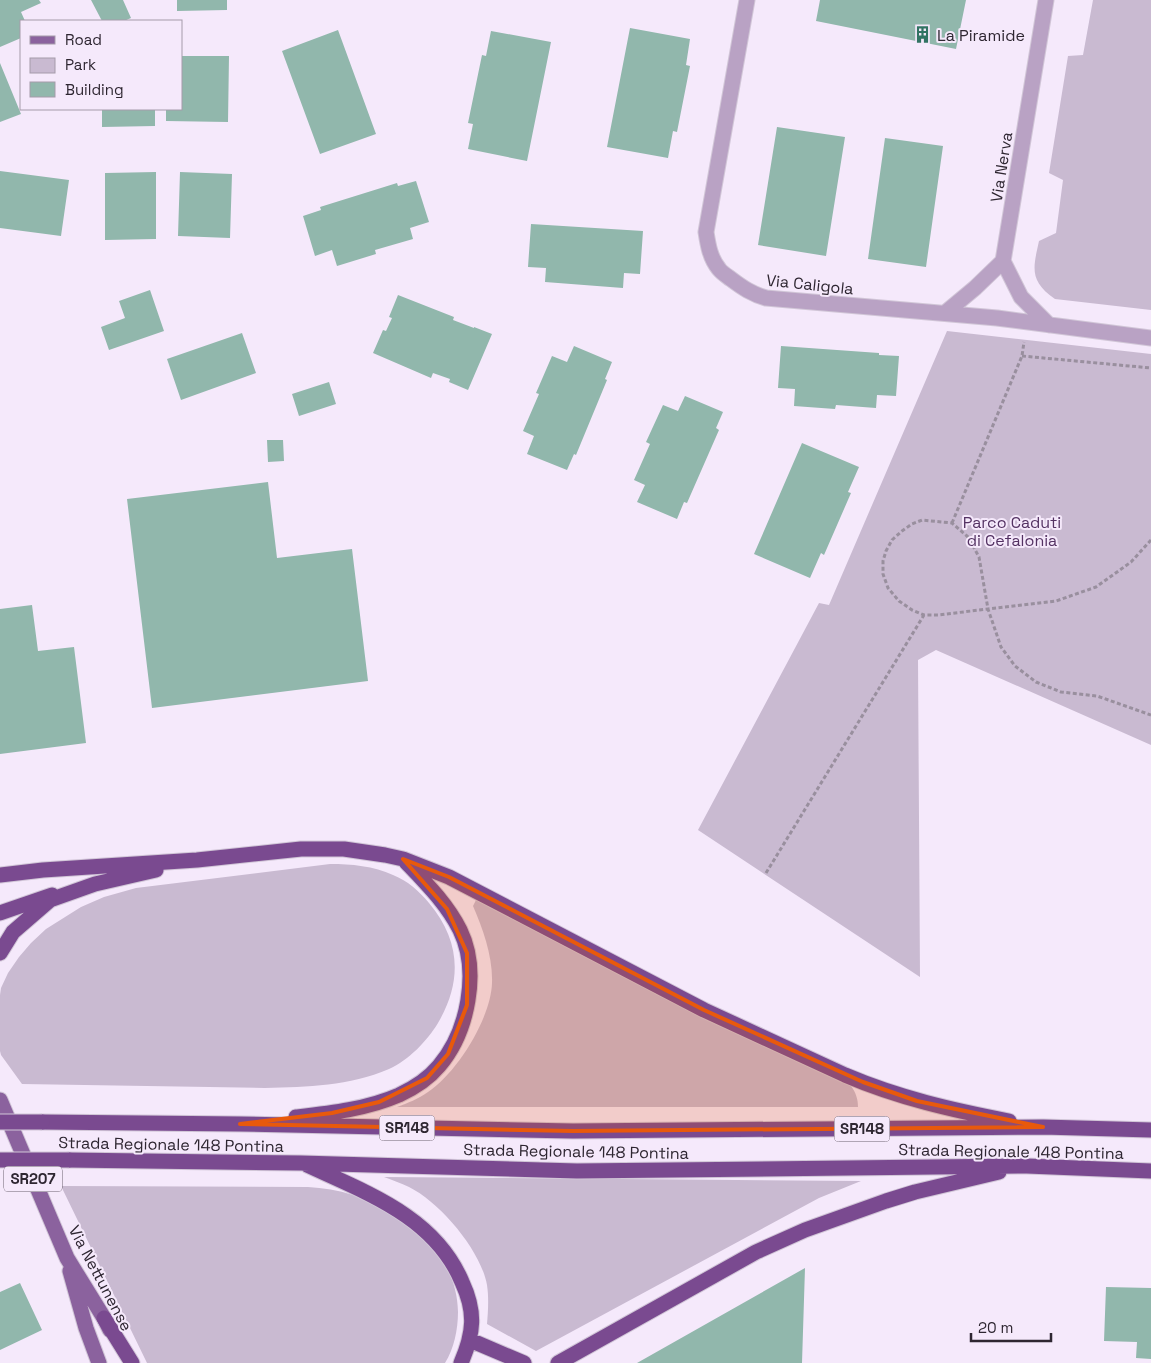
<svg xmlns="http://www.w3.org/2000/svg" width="1151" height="1363" font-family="'Space Grotesk',sans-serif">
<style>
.green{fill:#c9bad1}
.building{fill:#91b7ac}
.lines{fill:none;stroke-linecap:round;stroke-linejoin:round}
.minor-casing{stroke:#d1c6d7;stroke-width:17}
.major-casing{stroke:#d1c6d7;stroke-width:17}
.highway-casing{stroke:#d1c6d7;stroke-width:17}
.path{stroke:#998f9e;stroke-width:3;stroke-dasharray:4 2.5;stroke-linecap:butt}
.minor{stroke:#b9a2c4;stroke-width:15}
.major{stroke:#8b629e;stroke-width:15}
.highway{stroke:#7a4a90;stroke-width:15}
.highway-bridge-casing{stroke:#d1c6d7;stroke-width:17;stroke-linecap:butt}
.highway-bridge{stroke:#7a4a90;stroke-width:15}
.marked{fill:#e8590c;fill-opacity:0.2;stroke:#e8590c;stroke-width:4;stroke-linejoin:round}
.labels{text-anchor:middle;stroke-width:4;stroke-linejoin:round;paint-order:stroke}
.shield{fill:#f5e9fb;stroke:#6a606e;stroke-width:1}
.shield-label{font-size:15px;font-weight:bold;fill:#2e2631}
.poi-label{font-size:16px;fill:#2e2631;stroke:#f5e9fb;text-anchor:start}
.street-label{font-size:16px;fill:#2e2631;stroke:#f5e9fb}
.park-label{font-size:16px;fill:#543263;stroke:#f5e9fb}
</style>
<rect width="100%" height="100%" fill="#f5e9fb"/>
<path class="green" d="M1093 0H1151V310L1055 299C1029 281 1033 268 1039 241L1056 233 1063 180 1049 173 1068 56 1083 55Z
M947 331 1151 354V745L936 650 918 660 920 977 698 830 819 603 829 605Z
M330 864C351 864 374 866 393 875 408 881 419 891 429 903 460 940 463 980 438 1023 427 1041 409 1060 389 1069 349 1086 308 1087 265 1088L22 1084 1 1055 0 1051V995L1 988 8 973 19 957 31 943 46 929 81 907 104 897 136 888Z
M483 899 851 1086C856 1093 858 1099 858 1107H397C408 1103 418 1099 428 1092 457 1073 491 1018 492 983 493 957 483 929 473 906L476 900Z
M384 1177 861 1181 819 1198 536 1351 487 1324C488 1312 489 1298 487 1285 481 1251 441 1203 409 1187 401 1183 392 1180 384 1177Z
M61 1186 308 1187C323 1188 338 1190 353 1195 361 1198 369 1203 377 1207 420 1229 457 1260 458 1312 458 1329 454 1349 445 1363H147Z"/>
<path class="building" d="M0 0H39L41 3 21 12 25 21H21V38L0 47Z
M91 0H123L131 18 124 21H102Z
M177 0H227V10L177 11Z
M820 0H966L956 49 816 21Z
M630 28 690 39 686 65 690 66 677 132 673 131 668 158 607 147Z
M338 30 376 134 320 154 282 51Z
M491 31 551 42 527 161 468 149 473 124 468 123 482 55 486 56Z
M181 56H229L228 122 166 121V109H181Z
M0 63 21 114 0 122Z
M102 109H155V126L102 127Z
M777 127 845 137 826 256 758 245Z
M885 138 943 146 926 267 868 259Z
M0 171 69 180 61 236 0 228Z
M156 172V239L105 240V173Z
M180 172 232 174 230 238 178 236Z
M416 181 429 222 410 228 413 239 375 250 376 254 337 266 332 250 315 256 303 216 321 210 320 207 397 183 398 186Z
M531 224 643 231 640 274 624 273 623 288 545 282 546 268 528 267Z
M150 290 164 331 109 350 101 327 125 318 119 301Z
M398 295 454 317 453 320 474 328V327L492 334 468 390 449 382 450 379 433 373 431 378 373 353 383 330 386 331 392 318 389 317Z
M242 333 256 373 181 400 167 359Z
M574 346 612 362 605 379 607 380 576 455 574 454 567 470 527 454 534 436 523 431 539 394 536 393 552 356 567 362Z
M781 346 879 353V355L899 356 896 396 877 395 876 408 836 405 835 409 794 406 795 389 778 388Z
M329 382 336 404 299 416 292 394Z
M685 396 723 412 716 428 719 430 687 503 684 502 677 519 637 502 645 485 634 480 650 444 646 442 663 405 678 411Z
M267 440H283L284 461 268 462Z
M802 443 859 467 848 492 851 493 824 555 821 553 810 578 754 554Z
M268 482 277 558 352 549 368 681 152 708 127 499Z
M32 605 38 651 74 647 86 743 0 754V609Z
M805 1268 802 1363H637Z
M20 1283 42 1330 0 1350V1292Z
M1106 1287 1151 1288V1359L1136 1358 1137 1342 1104 1341Z"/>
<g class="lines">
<defs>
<path id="minor" d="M747 0 706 232C708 245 710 258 719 269 722 273 727 276 731 279 743 288 752 294 766 298L997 318 1151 338
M1046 0 1003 261 1021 297 1049 325
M945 313 975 288 1003 261"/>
<path id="major" d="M0 1100 67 1258 104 1318 110 1330
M70 1271 86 1328 99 1363"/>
<path id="highway" d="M0 875 43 870 197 860 301 849H344L385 855 403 859 449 877 704 1010 845 1075C899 1098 952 1110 1009 1121
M0 913 52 895
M0 953 13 932 50 900 95 884 156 870
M296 1117C331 1113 367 1109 399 1095 414 1088 429 1078 439 1066 468 1032 480 971 460 930 447 904 426 883 406 862
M42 1122 240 1124 573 1131 1043 1127 1151 1130
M69 1160 301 1163 577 1171 1027 1166 1151 1171
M307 1165C367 1193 435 1217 462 1282 476 1312 474 1333 461 1363
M104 1318 132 1363
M470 1340 524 1363
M558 1363 756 1252 805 1230 886 1201 915 1192 999 1172"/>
</defs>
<use href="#minor" class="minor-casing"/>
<use href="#major" class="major-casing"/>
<use href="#highway" class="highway-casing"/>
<path class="path" d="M1022 356 1151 368
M952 523 1022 356 1024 342
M1151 540 1131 562 1096 587 1056 601 988 609 938 615H924L912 610 899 601 888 588 883 574V561L886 551 892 540 902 531 912 524 922 520 952 523 968 537 979 557 988 609 1001 647 1015 666 1036 682 1061 692 1097 696 1151 715
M766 873 924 615"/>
<use href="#minor" class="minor"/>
<use href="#major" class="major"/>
<use href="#highway" class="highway"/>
<defs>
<path id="highway-bridge" d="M0 1122H42
M0 1160H69"/>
</defs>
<use href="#highway-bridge" class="highway-bridge-casing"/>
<use href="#highway-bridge" class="highway-bridge"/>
</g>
<path class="marked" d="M403 859 449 877 704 1010 863 1082 917 1101 1043 1127 573 1131 240 1124 332 1113 379 1102 427 1078 448 1054 467 1005V953L447 909Z"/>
<defs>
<symbol id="building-bare" viewBox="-9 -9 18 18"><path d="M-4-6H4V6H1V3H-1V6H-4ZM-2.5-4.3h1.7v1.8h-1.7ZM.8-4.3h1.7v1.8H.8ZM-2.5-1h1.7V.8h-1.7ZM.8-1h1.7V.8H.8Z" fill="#317363" stroke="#f5e9fb" stroke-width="2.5" paint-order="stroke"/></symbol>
</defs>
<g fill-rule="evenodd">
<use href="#building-bare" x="910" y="22" width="25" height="25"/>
</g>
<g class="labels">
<g class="shield">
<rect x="379.5" y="1115.5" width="55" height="25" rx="4"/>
<rect x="834.5" y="1116.5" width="55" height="25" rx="4"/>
<rect x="4" y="1166.5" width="58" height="25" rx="4"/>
</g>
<g class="shield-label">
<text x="407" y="1133">SR148</text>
<text x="862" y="1134">SR148</text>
<text x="33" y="1184">SR207</text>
</g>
<g class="poi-label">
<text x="937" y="41">La Piramide</text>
</g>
<g class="street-label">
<text transform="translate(1001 167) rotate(-81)" y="6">Via Nerva</text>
<text transform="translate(810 284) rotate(6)" y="6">Via Caligola</text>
<text transform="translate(171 1144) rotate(1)" y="6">Strada Regionale 148 Pontina</text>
<text transform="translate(576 1151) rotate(1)" y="6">Strada Regionale 148 Pontina</text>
<text transform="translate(1011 1151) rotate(1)" y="6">Strada Regionale 148 Pontina</text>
<text transform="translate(101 1278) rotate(62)" y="6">Via Nettunense</text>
</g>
<g class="park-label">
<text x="1012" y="528">Parco Caduti<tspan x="1012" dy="18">di Cefalonia</tspan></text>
</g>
</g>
<rect x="20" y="20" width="162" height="90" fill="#f5e9fb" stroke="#a59baa"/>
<rect x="30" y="36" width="25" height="8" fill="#8b629e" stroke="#a59baa"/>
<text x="65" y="45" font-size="15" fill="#2e2631">Road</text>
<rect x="30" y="58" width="25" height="15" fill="#c9bad1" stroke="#a59baa"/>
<text x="65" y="70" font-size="15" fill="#2e2631">Park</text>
<rect x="30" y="82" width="25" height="15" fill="#91b7ac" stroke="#a59baa"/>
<text x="65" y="95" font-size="15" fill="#2e2631">Building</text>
<path d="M971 1333v8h80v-8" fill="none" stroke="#2e2631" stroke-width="2.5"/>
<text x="978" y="1333" font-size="15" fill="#2e2631" stroke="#f5e9fb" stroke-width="4" paint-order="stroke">20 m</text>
</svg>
